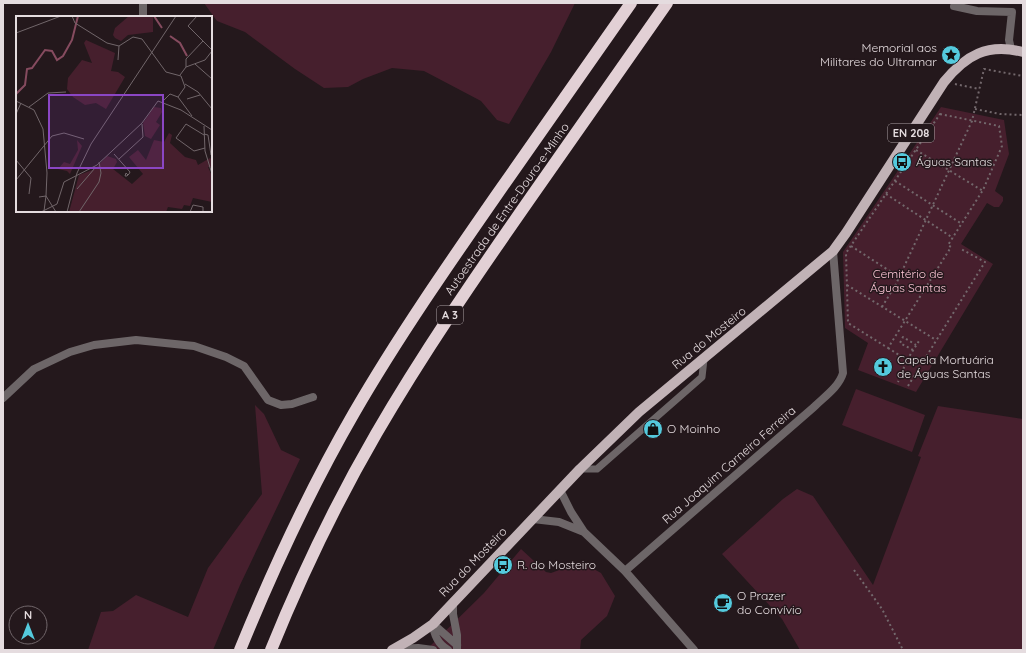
<svg xmlns="http://www.w3.org/2000/svg" width="1026" height="653" font-family="Quicksand,sans-serif">
<style>
.green{fill:#461f2d}
.lines{fill:none;stroke-linecap:round;stroke-linejoin:round}
.path{stroke:#73686c;stroke-width:2;stroke-dasharray:2 3;stroke-linecap:butt}
.service{stroke:#6d6668;stroke-width:7}
.pedestrian{stroke:#6d6668;stroke-width:8}
.minor{stroke:#6d6668;stroke-width:8}
.primary{stroke:#c1b2b6;stroke-width:10}
.motorway{stroke:#e2d0d5;stroke-width:12}
.labels{text-anchor:middle;stroke-width:3;stroke-linejoin:round;paint-order:stroke}
.shield{fill:#24181c;stroke:#aba1a4;stroke-width:1}
.shield-label{font-size:11px;font-weight:bold;fill:#e5dcdf}
.poi-label{font-size:12px;fill:#e5dcdf;stroke:#24181c;text-anchor:start}
.street-label{font-size:12px;fill:#e5dcdf;stroke:#24181c}
.park-label{font-size:12px;fill:#fdc5d5;stroke:#24181c}
.inset-river{fill:none;stroke:#864b5f;stroke-width:2}
.inset-road{fill:none;stroke:#71666a;stroke-width:1}
.view{fill:#8b46c4;fill-opacity:0.15;stroke:#8b46c4;stroke-width:2}
.inset-edge{fill:none;stroke:#e5dcdf;stroke-width:2}
</style>
<rect width="100%" height="100%" fill="#24181c"/>
<path class="green" d="M204 3H575L551 52 509 124 497 120 481 101 424 71 392 68 363 79 348 87 324 88 295 69 245 32 217 21Z
M941 107 1004 120 1009 154 995 191 1003 197V201L999 207H994L987 203 961 244 993 264 916 392 858 370 868 343 845 328 843 252Z
M856 389 925 415 912 452 842 425Z
M255 405 264 414 281 450 300 459 240 585 213 650H88L101 612 113 611 136 595 188 617 208 568 262 494Z
M938 406 1023 419V650H800L782 619 722 554 783 499 797 489 813 496 873 585 921 457 918 456Z
M521 549 546 572 551 573 581 562 601 573 615 596 607 616 581 640 580 650H426L484 593Z"/>
<g class="lines">
<path class="path" d="M955 84 979 89
M975 109 1000 114 1023 115
M940 114 999 126 1002 146 983 190 948 245 951 247 888 348 848 323 846 253Z
M916 150 983 191
M895 181 962 224
M886 194 953 238
M851 246 899 277
M847 285 936 340
M882 307 896 284 972 121 984 69 1023 76
M888 348 907 360 898 382
M913 350 900 343 903 337 916 345
M907 360 919 341
M908 386 985 262 961 249
M854 570 882 609 903 650"/>
<path class="service" d="M580 469H597L702 377 704 359"/>
<path class="pedestrian" d="M954 6 977 11 1012 12 1009 40 1011 49"/>
<path class="minor" d="M143 16V3
M3 398 34 369 70 352 94 345 136 340 194 346 226 357 244 366 268 400 281 405 292 404 313 397
M533 519 559 522 584 532 571 512 560 490
M584 532 625 571 694 650
M625 571 814 407C824 397 839 387 843 373L833 251
M453 602V614L457 635V650
M433 624C434 636 438 644 448 650
M433 624 457 645
M396 649 418 648 433 650"/>
<path class="primary" d="M392 650 413 638 433 624 580 469 639 412 833 251 846 233 944 82C966 55 987 43 1023 52"/>
<path class="motorway" d="M240 650C273 569 310 489 354 413 398 337 448 265 498 193 542 130 587 66 631 3
M271 650C301 576 336 503 376 434 423 353 476 276 529 200 575 135 621 69 667 3"/>
</g>
<defs>
<symbol id="sight-disc" viewBox="-11 -11 22 22"><circle r="9.5" fill="#54cadd" stroke="#24181c"/><path d="M0-6L1.8-2.2L6-1.7L2.9 1.2L3.7 5.4L0 3.3L-3.7 5.4L-2.9 1.2L-6-1.7L-1.8-2.2Z" fill="#111"/></symbol>
<symbol id="bus-disc" viewBox="-11 -11 22 22"><circle r="9.5" fill="#54cadd" stroke="#24181c"/><path d="M-5-6H5V4H4V6H2V4H-2V6H-4V4H-5ZM-3.5-4V0h7V-4ZM-3.5 1.2v1.5H-2V1.2ZM2 1.2v1.5H3.5V1.2Z" fill="#111"/></symbol>
<symbol id="church-disc" viewBox="-11 -11 22 22"><circle r="9.5" fill="#54cadd" stroke="#24181c"/><path d="M-1.2-6h2.4v3.5h3.3v2.4h-3.3V6h-2.4V-.1h-3.3v-2.4h3.3Z" fill="#111"/></symbol>
<symbol id="shop-disc" viewBox="-11 -11 22 22"><circle r="9.5" fill="#54cadd" stroke="#24181c"/><path d="M-5-2.5h2.3a2.7 3.5 0 0 1 5.4 0H5L5.5 6h-11ZM-1.5-2.5h3a1.5 2.3 0 0 0-3 0Z" fill="#111"/></symbol>
<symbol id="cafe-disc" viewBox="-11 -11 22 22"><circle r="9.5" fill="#54cadd" stroke="#24181c"/><path d="M-5.5-4.5H6V0H3Q3 3.5 0 3.5H-2.5Q-5.5 3.5-5.5 0ZM3-3.2v2h1.7v-2ZM-6 4.5H4V6H-6Z" fill="#111"/></symbol>
</defs>
<g fill-rule="evenodd">
<use href="#sight-disc" x="940" y="44" width="22" height="22"/>
<use href="#bus-disc" x="891" y="151" width="22" height="22"/>
<use href="#church-disc" x="872" y="356" width="22" height="22"/>
<use href="#shop-disc" x="642" y="418" width="22" height="22"/>
<use href="#bus-disc" x="492" y="554" width="22" height="22"/>
<use href="#cafe-disc" x="712" y="592" width="22" height="22"/>
</g>
<g class="labels">
<g class="shield">
<rect x="888" y="124" width="46" height="18" rx="3"/>
<rect x="437" y="306" width="26" height="18" rx="3"/>
</g>
<g class="shield-label">
<text x="911" y="137">EN 208</text>
<text x="450" y="319">A 3</text>
</g>
<g class="poi-label">
<text x="937" y="52" text-anchor="end">Memorial aos<tspan x="937" dy="14">Militares do Ultramar</tspan></text>
<text x="916" y="166">Águas Santas</text>
<text x="897" y="364">Capela Mortuária<tspan x="897" dy="14">de Águas Santas</tspan></text>
<text x="667" y="433">O Moinho</text>
<text x="517" y="569">R. do Mosteiro</text>
<text x="737" y="600">O Prazer<tspan x="737" dy="14">do Convívio</tspan></text>
</g>
<g class="street-label">
<text transform="translate(507 209) rotate(-55)" y="4">Autoestrada de Entre-Douro-e-Minho</text>
<text transform="translate(709 338) rotate(-39)" y="4">Rua do Mosteiro</text>
<text transform="translate(729 465) rotate(-41)" y="4">Rua Joaquim Carneiro Ferreira</text>
<text transform="translate(473 562) rotate(-46)" y="4">Rua do Mosteiro</text>
</g>
<g class="park-label">
<text x="908" y="278">Cemitério de<tspan x="908" dy="14">Águas Santas</tspan></text>
</g>
</g>
<g transform="translate(16 16)">
<rect width="196" height="196" fill="#24181c"/>
<path d="M113 0H137V16L112 19 105 25 99 22 97 19 99 12ZM70 24 99 37 95 55 102 56 109 61 90 93 80 87 69 89 57 81 51 73 52 62 66 44 76 47 68 27ZM138 91 145 92 146 96 140 106 144 109 135 123 129 120 127 107ZM153 117 156 119 154 127 169 141 180 144 182 149 194 142 196 144V151H192L196 160V186L177 182 174 190 168 189 166 193 152 191 150 196H53L63 159 79 153 91 140 100 143 101 146 97 153 116 168 127 158 113 141 122 134 130 144 138 124 148 126ZM61 124 66 130 54 158 51 155 42 153 48 146 54 148 62 134Z" fill="#461f2d"/>
<path class="inset-river" d="M138 0 146 12M154 20 164 27 171 40M0 78 9 69 11 53 16 52 29 34 36 35 41 44 47 40 56 24 62 0"/>
<path class="inset-road" d="M56 0 59 7 91 27 103 30M181 0 172 10 196 34M0 17 45 0M103 30 117 21 126 23 150 56 165 60 169 71 162 81M102 44 103 30M179 48 196 63M170 51V43L187 25M164 59 170 51 189 44 196 35M169 68 182 76 196 93M162 81 176 100M171 83 184 79M0 85 18 94 27 113 31 157 30 180 40 196M147 85 154 78 162 81M13 91 32 77 50 76M0 98 5 87M188 110 189 135 196 158M188 118 192 119 195 139M188 119 170 108 160 122 178 135 189 132M98 138 114 156 113 158 111 160H109L110 157 112 159M103 143 127 121 126 108M0 144 15 162 13 178M0 164 36 120 48 117 68 123M61 173 79 152M23 181 30 180 28 195M25 196 41 188 48 166 81 149 126 107 142 85 165 94 196 114M51 196 61 157 75 128 160 0M63 196 83 166 85 157 83 146M174 196 177 189 187 191V196"/>
<path class="view" d="M33 79H147V152H33Z"/>
<rect width="196" height="196" class="inset-edge"/>
</g>
<rect width="1026" height="653" fill="none" stroke="#e5dcdf" stroke-width="8"/>
<g transform="translate(28 625)"><circle r="19" fill="#24181c" stroke="#71666a"/>
<path d="M0-3L7 15L0 10L-7 15Z" fill="#54cadd"/>
<text y="-6" font-size="11" font-weight="bold" text-anchor="middle" fill="#e5dcdf">N</text>
</g>
</svg>
